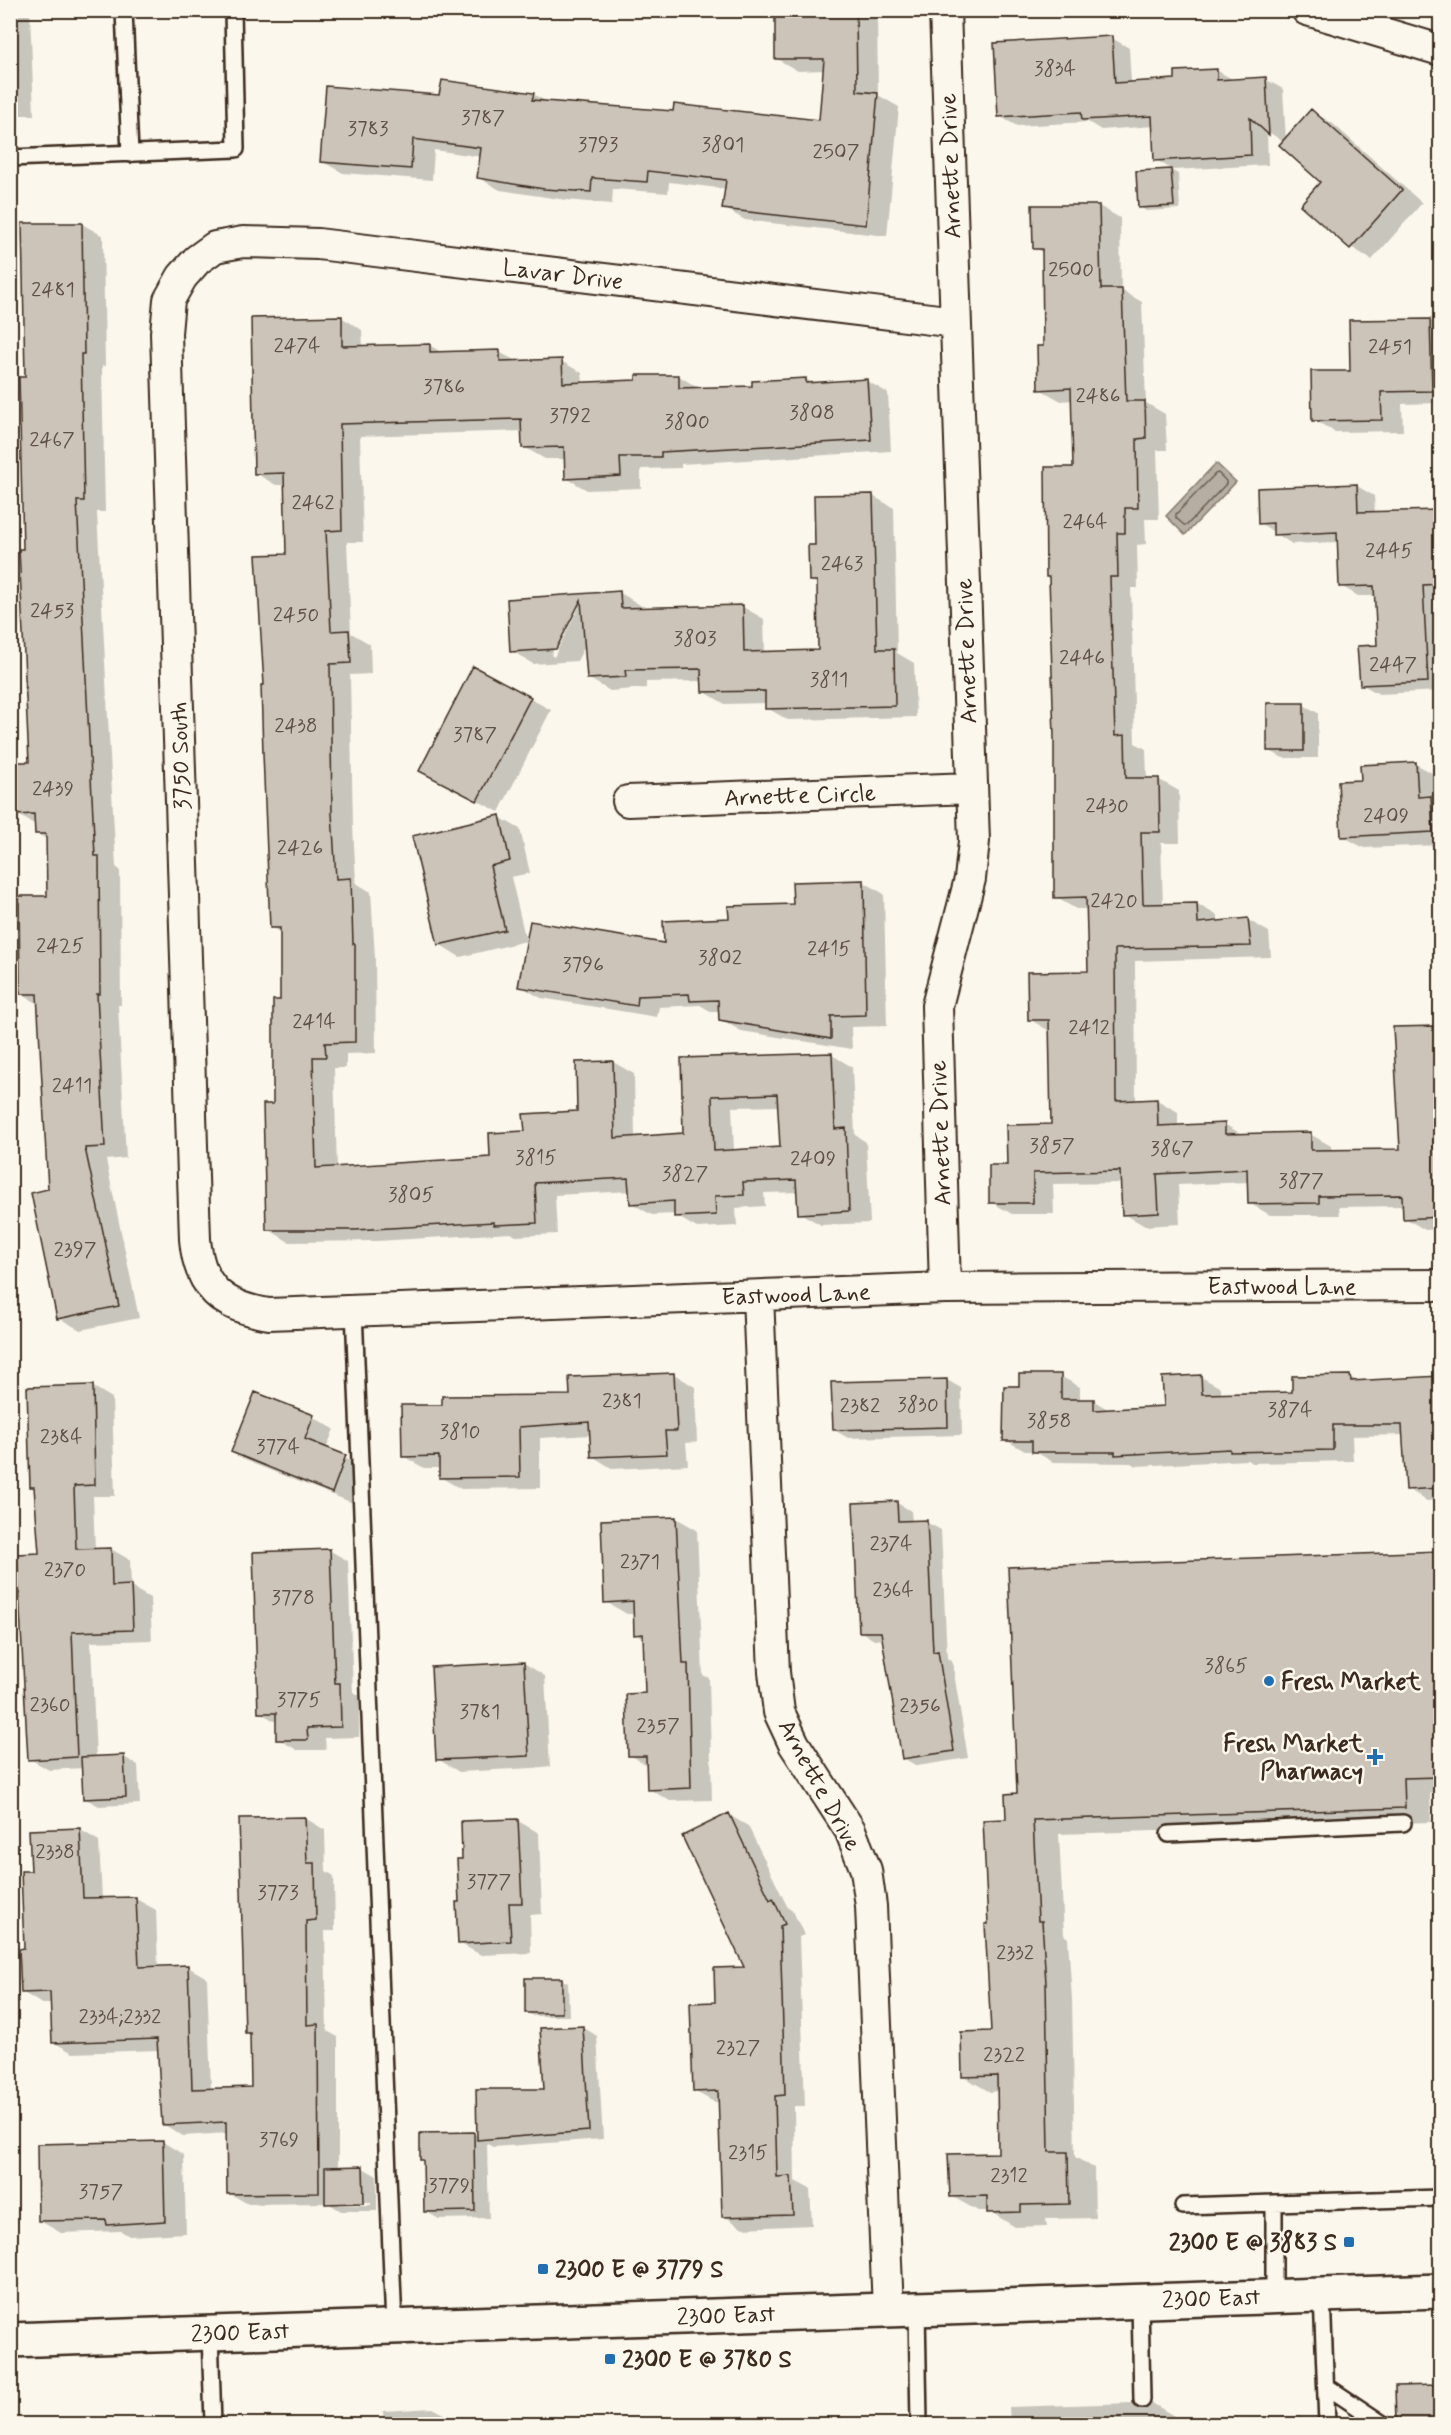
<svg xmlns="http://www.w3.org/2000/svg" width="1451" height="2435" font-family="Mynerve,sans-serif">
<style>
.water{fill:#b6aea2;stroke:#85796d;stroke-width:1.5}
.shadow{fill:#0003;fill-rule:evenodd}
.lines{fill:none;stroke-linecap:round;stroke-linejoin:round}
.shore{stroke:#6c5f53;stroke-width:1.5}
.building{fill:#ccc4b9;stroke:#3b2a1e;stroke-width:1.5;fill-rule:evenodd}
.service-casing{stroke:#3b2a1e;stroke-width:20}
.minor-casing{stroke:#3b2a1e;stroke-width:34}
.secondary-casing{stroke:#3b2a1e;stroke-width:38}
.service{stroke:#fbf7ec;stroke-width:15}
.minor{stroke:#fbf7ec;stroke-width:30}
.secondary{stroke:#fbf7ec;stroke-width:33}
.poi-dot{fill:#1f6fb2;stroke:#fbf7ec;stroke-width:2}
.labels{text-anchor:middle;stroke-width:5;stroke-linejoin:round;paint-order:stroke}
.number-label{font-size:21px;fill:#5f5045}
.street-label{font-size:24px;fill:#3b2a1e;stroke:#fbf7ec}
.poi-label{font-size:24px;font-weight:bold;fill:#3b2a1e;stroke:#fbf7ec;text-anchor:start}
</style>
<rect width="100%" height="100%" fill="#fbf7ec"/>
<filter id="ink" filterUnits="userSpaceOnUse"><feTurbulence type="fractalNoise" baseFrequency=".0167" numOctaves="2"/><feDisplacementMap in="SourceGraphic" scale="12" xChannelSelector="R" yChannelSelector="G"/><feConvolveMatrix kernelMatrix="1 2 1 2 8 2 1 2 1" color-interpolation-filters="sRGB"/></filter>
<g filter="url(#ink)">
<path class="water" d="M1216 463 1236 482 1185 535 1166 516Z"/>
<path class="shadow" d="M10 10H30L34 115H10Z
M777 10H877L878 95 899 107 887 236 745 220 724 208 726 189 669 182 668 193 613 189 612 204 566 200 500 190 479 178 482 157 434 150 432 180 343 173 321 161 441 97 533 94 549 103 820 122 825 70 798 71 777 59Z
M1112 38 1129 48 1131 83 1176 81 1216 70 1234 80 1265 79 1283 89 1286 140 1311 111 1332 123 1422 203 1372 260 1351 247 1323 182 1284 142 1267 131 1268 165 1173 170 1156 160 1154 126 1101 130 1088 122 1017 126 999 116Z
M1171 170 1178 174 1180 209 1146 211 1140 207 1137 173Z
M1099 206 1120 218 1121 290 1142 302 1146 403 1165 414 1167 450H1157L1159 519H1145L1146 544 1137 545 1138 588H1131L1135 743 1146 749 1147 779H1158L1179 791 1180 843H1161L1163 905 1197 904 1218 916V923L1248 920 1269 932 1271 957 1135 961 1136 1101 1157 1100 1178 1112V1127L1224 1124 1243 1135 1310 1134 1331 1146 1332 1152 1401 1151 1438 1027 1440 1029V1229L1425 1230 1405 1218 1404 1206 1339 1207 1340 1215H1270L1249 1203V1182L1178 1185 1180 1224 1145 1226 1124 1214 1122 1183 1053 1184 1054 1214H1012L991 1202 1008 1166 1052 1126 1051 1032 1029 1019 1089 973 1088 909H1076L1055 897V738L1051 578 1047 577 1075 469 1072 400 1061 401 1040 389 1045 347 1044 253 1035 248Z
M82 224 103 236 105 366H102L105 512H97L116 867 120 870 121 1005H118L126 1158 106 1160 139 1318 80 1330 59 1318 39 1004 21 994 48 898V840L36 833V825L16 814 31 763 24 550 26 378Z
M341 317 362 330 363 347 429 345 443 353 499 352 518 362 561 361 582 373 583 384 638 382 679 376 700 389 754 388 806 379 814 384 867 381 888 393 891 451 681 464V468L641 469V488L587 490 566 478 565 459H545L524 447 523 431 360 436 363 542H347L351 633 370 644 371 674 350 675 353 826 356 883 371 892 375 958 376 1053 346 1054V1068H334L337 1168 492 1158 526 1132 579 1113 613 1062 634 1074 635 1138 684 1135 683 1060 832 1055 852 1067 855 1135 866 1142 870 1223 821 1225 800 1213 799 1192 764 1193 765 1206 736 1208 737 1226 697 1228 676 1216V1214L652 1215 631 1203V1191L555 1195 557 1234 516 1236 511 1233 377 1241 289 1242 268 1229 281 1001V933L271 927 266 686 288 555 286 485H276L255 473ZM779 1106 781 1149 734 1151 732 1107Z
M1430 320 1440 326V403L1402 404 1403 431 1335 432 1314 420 1351 372Z
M1357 486 1374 496 1375 513 1440 511V691L1379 694 1361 684 1379 647 1376 596H1358L1341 586 1339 542 1292 544 1260 523 1259 490Z
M873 496 894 508 897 653 914 663 916 717 788 720 767 708V703L725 704 703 691V681L646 682V688L610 691 588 678 586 644 577 661 533 664 512 651 508 600 619 592 640 605 641 609 743 607 764 619 765 653 820 652 819 585 810 580 817 547ZM576 607H579L554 657 551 655Z
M474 668 551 710 499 812 442 782Z
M1304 705 1318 713V758H1283L1268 750Z
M1416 764 1437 776 1438 802 1440 803V845L1364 848 1342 836 1362 781Z
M499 817 520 829 530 873 511 877 526 941 460 957 439 944Z
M864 882 884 894 887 1026 851 1027 852 1049 741 1031 720 1019V1012H712L700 1005 659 1007 657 1017 541 998 520 986 665 945 730 920 794 905Z
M674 1374 695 1387 697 1442 686 1443 688 1465 613 1469 592 1456 591 1435 540 1438V1488L461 1489 440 1477V1468H424L403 1456 444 1406 571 1396Z
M1060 1376 1080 1387V1401H1094L1111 1411 1165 1407 1201 1377 1221 1388V1395L1293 1393 1350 1377 1359 1382 1440 1377V1500L1427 1501 1408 1489 1404 1435 1352 1436 1353 1461 1252 1463 1247 1460 1136 1466 1131 1463 1053 1462 1034 1451H1025L1005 1440 1021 1387Z
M947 1380 961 1388 962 1435 848 1438 834 1430Z
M92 1386 112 1398 115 1496H93L95 1550 111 1549 130 1560 131 1587 150 1598 152 1640 91 1642 96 1758 124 1757 138 1765 140 1804 99 1806 84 1798 83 1768 49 1770 30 1759 40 1554 36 1489 31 1486Z
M313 1417 334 1429 326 1449 367 1469 353 1503 254 1464 233 1452Z
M897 1503 911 1511 912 1522H926L941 1530 947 1658 952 1661 968 1758 917 1766 903 1758 884 1639 874 1640 860 1631Z
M676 1518 697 1530 703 1675 709 1678 712 1800 670 1801 649 1789 648 1766 630 1755 647 1695 645 1639 636 1634 635 1614H627L606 1602Z
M329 1550 348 1561 353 1692 359 1695V1737L325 1738 326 1750H297L278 1739V1723L259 1712Z
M1440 1552V1792H1430L1431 1822 1059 1834 1064 1935 1068 1938 1072 1999 1075 2157 1094 2168 1095 2218 1046 2219 1047 2226 1015 2227 989 2211H978L951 2196 1000 2154 999 2091 990 2092 964 2077 992 2033 989 1925 1008 1820 1018 1795 1010 1569Z
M524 1663 545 1676 550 1767 459 1772 438 1759Z
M729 1815 748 1826 788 1908 793 1911 804 1935 799 1937 805 2106H794L795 2181 810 2189 812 2225 743 2228 724 2216 720 2102H714L694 2091 716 2004 747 1969Z
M305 1818 325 1830 326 1871 334 1876 335 1931H325L327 2031 338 2037V2168H363L377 2176V2211H341L328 2203 248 2204 229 2193 227 2133 183 2136 163 2124 159 2050 73 2053 53 2042 52 2004H42L22 1992 32 1872 79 1829 99 1841 102 1899H136L156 1910 158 1968 188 1967 207 1978 211 2090 252 2088 251 2035 246 2032 240 1819ZM339 2202H371V2205H339Z
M518 1821 539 1833 542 1914 530 1915 531 1953 481 1955 459 1943 460 1903Z
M561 1979 568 1983 569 2016H533L526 2012Z
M583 2027 597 2036 603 2139 493 2147 487 2144 489 2218 439 2219 425 2211V2161L422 2159 473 2133 479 2137 545 2090Z
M163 2142 184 2155 186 2233 129 2236 121 2231 61 2233 40 2221Z
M1440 2386V2424H1398L1397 2387Z
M1132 2403 1145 2410 1152 2403 1179 2419 1180 2424H1010L1009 2407Z
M433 2408 450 2417V2424H384L383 2411Z
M1300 2416 1315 2424H1219V2419Z"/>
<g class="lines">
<path class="shore" d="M1218 473 1226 481V484L1187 525H1184L1176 518V514L1215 474Z"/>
</g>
<path class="building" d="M775 10H856L857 91 878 93 866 225 722 209 726 180 648 171 647 182 592 178 591 192 544 189 477 178 481 148 413 139 411 169 320 162 326 86 439 95 442 80 534 93 532 100 673 111 674 104 819 120 824 59H775Z
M1112 36 1115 83 1175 79V71L1217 69V80L1266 77 1269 135 1250 118 1251 155 1154 161 1152 116 1082 120 1081 112 998 117 994 43Z
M1311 109 1402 190 1350 249 1300 205 1320 182 1279 145Z
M1171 169 1174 206 1138 208 1136 171Z
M1032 205H1099L1101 289H1122L1126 401H1145L1146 438 1137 439 1138 508H1125V533H1117L1118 577H1110L1115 736 1125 735 1126 778H1159L1160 832H1141L1143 904 1197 903 1198 923 1248 918 1251 946 1115 949 1116 1101 1157 1099 1158 1126 1225 1123V1134L1311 1132V1150L1400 1149 1393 1027 1439 1026 1440 1217 1403 1219 1402 1195 1319 1196V1203L1248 1204 1247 1169 1157 1174 1159 1213 1122 1215 1120 1171 1033 1173V1203H989V1165H1007L1006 1125 1051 1124 1049 1020H1028L1027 972 1088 971 1086 897 1054 898V738L1049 577H1046L1045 467H1073L1071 388 1038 390 1037 346H1043L1042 249H1033Z
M22 223H82L84 354H81L84 501H77L95 856H99L100 994H97L105 1147 85 1148 119 1306 57 1319 31 1193 48 1189 37 994H20L19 896H47L46 834H35L34 814 15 815 13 762H29L19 549H23L19 377H25Z
M342 316V346L430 344V352L500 350V361L562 359 563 383 636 380V375H679V388L752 386V381L806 378V383L867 379 871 440 661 452V457H620L621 476 565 479 564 447 522 448 521 419 340 424 342 530 326 531 331 631 349 630 351 663 330 664 332 813 336 879 351 878 353 944H355V1042L325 1043 326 1057H313L316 1168 490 1157 489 1133 525 1131 523 1114 577 1111 576 1062 613 1061 615 1138 683 1133 681 1058 832 1053 835 1129 846 1128 849 1211 798 1214 796 1180 743 1182 744 1195 715 1196 716 1215 674 1217V1201L630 1204 628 1178 535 1183 537 1223 494 1225V1222L355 1230H266L263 1104H273V1000H280V928H270L263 753 261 685H264L256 555 286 554 284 473 254 474 251 318ZM777 1094 780 1147 714 1151 712 1096Z
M1430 319 1432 391 1381 392 1382 420 1312 421 1311 371H1350L1349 320Z
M1357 484 1358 512 1440 510V584L1423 585 1428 682 1360 685 1357 646 1377 645 1374 586 1339 587 1337 532 1273 535V523L1258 524 1257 488Z
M873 494 877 649H894L895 706 765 709V691L702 692 701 669 625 670 626 677 587 679 581 600 556 649 510 652 507 599 620 591 621 608 743 605 744 652 818 650 817 581H809L808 545H815L814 495Z
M473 666 531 697 477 801 419 771Z
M1267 703H1304V751H1267Z
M1416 762 1418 797 1431 796 1433 832 1341 837 1338 781 1361 780 1360 765Z
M500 815 510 861 490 866 505 930 438 945 412 836Z
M864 880 866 1015 831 1016V1039L719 1020 718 1000 690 1001 689 994 638 996 637 1006 518 987 530 921 664 943 663 921 729 918 728 906 793 904 792 882Z
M674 1373 677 1431H665L667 1454 591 1457 589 1422 519 1427 520 1477 439 1478V1456L402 1457 401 1405H442V1396L570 1395 569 1377Z
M1019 1374H1061V1399H1094V1410L1164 1406 1162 1377 1201 1375 1202 1394 1292 1392V1376L1350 1375 1351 1381 1440 1376V1488L1406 1490 1402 1425H1333V1450L1230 1452V1449L1115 1455V1452H1032V1441H1003L1004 1386H1019Z
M947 1379 948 1427 833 1430 831 1382Z
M93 1385 95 1485 74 1486 76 1549 111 1548 112 1586 131 1585 133 1630 72 1632 77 1757 28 1760 17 1554 39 1553 34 1487H30L27 1387Z
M255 1392 314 1415 305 1439 346 1455 332 1493 231 1452Z
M897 1501 898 1521 927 1520 933 1652 938 1651 954 1751 902 1759 881 1632H859L853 1503Z
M676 1517 683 1664H688L691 1788 647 1790 646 1756H628L626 1694 645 1693 643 1634 634 1635 633 1601 604 1603 601 1520Z
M330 1549 335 1683H340L341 1727 307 1728 308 1740H276V1713H258L253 1552Z
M1440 1551V1777L1404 1778 1405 1808 1033 1820 1038 1921H1042L1046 1983 1049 2152H1068L1069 2204 1021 2205V2212L987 2213V2196L950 2197 948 2154 998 2153 997 2076 962 2077 961 2032 991 2031 985 1924H988L983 1820 1006 1819 1005 1794 1017 1793 1008 1567Z
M524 1662 529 1756 436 1760 431 1667Z
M124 1755 126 1797 83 1799 81 1757Z
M729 1813 770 1900 773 1898 785 1924 780 1926 785 2095 775 2096 777 2177 791 2176 793 2215 722 2217 718 2091 693 2092 690 2003 715 2002 714 1968 744 1967 682 1836Z
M305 1817 307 1863H315L316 1920 306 1921 307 2025 318 2024 319 2193 227 2194 226 2122 162 2125 157 2039 52 2043 50 1992 21 1993 19 1949 24 1948 21 1871H31L29 1830 80 1828 83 1898 136 1897 139 1967 188 1965 192 2089 251 2087 250 2033H245L239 1818Z
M518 1819 522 1903H509L511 1941 458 1944 456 1902H459L457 1859H462L461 1821Z
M525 1978H562V2013H525Z
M583 2026 589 2131 477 2140 476 2089H544L540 2028Z
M474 2132 475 2211 424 2212 423 2160H420V2133Z
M163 2141 165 2221 107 2225 106 2220 38 2221 37 2144Z
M363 2166 364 2203 325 2204V2167Z
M1440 2385V2424H1396L1395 2386Z"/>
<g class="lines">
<defs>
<path id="service" d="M124 10 130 154
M10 158 236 149 233 10
M354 1310 394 2327
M1169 1834 1403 1823
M1274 2203 1440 2198
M1183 2206 1274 2203V2296
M1322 2295 1327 2424
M1140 2301 1142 2400
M917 2309 919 2424
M210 2333 213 2424
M1326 2386 1383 2424"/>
<path id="minor" d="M1307 10 1440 50
M955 322 318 244 243 242 215 247 197 260 182 277 169 300 166 333 195 1239C199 1287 222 1307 269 1314L945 1288 1440 1285
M628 801 971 788
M945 1288 937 1006 970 879 974 841 945 10
M758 1296 774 1672 779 1712 794 1744 850 1830 866 1870 871 1906 888 2310"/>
<path id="secondary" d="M10 2340 1440 2291"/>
</defs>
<use href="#service" class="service-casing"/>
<use href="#minor" class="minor-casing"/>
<use href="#secondary" class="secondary-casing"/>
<use href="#service" class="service"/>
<use href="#minor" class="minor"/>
<use href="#secondary" class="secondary"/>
</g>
</g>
<g class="poi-dot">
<circle cx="1269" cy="1681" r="6"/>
<path d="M1372 1748h6v6h6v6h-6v6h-6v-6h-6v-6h6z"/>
<rect x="1343" y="2236" width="12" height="12" rx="3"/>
<rect x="537" y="2263" width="12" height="12" rx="3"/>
<rect x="604" y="2353" width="12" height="12" rx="3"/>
</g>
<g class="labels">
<g class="number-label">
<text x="1055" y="75">3834</text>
<text x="483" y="124">3787</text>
<text x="368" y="135">3783</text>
<text x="598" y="151">3793</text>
<text x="723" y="151">3801</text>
<text x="836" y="158">2507</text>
<text x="1071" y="276">2500</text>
<text x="53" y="296">2481</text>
<text x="297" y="352">2474</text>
<text x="1390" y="353">2451</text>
<text x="444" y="393">3786</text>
<text x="1098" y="402">2486</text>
<text x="812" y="419">3808</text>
<text x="570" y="422">3792</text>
<text x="687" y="428">3800</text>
<text x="52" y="446">2467</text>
<text x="313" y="509">2462</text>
<text x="1085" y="528">2464</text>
<text x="1389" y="557">2445</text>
<text x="842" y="570">2463</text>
<text x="52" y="617">2453</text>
<text x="296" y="621">2450</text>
<text x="695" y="645">3803</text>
<text x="1082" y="664">2446</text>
<text x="1393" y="671">2447</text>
<text x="829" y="686">3811</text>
<text x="296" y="732">2438</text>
<text x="475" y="741">3787</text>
<text x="53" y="795">2439</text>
<text x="1107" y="812">2430</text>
<text x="1386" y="822">2409</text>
<text x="300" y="854">2426</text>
<text x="1114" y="907">2420</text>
<text x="60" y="952">2425</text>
<text x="829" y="955">2415</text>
<text x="720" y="964">3802</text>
<text x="583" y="971">3796</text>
<text x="314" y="1028">2414</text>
<text x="1089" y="1034">2412</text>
<text x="72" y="1092">2411</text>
<text x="1052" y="1152">3857</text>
<text x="1172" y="1155">3867</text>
<text x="536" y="1164">3815</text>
<text x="813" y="1165">2409</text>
<text x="685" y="1180">3827</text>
<text x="1301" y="1187">3877</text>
<text x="411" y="1201">3805</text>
<text x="75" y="1256">2397</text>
<text x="622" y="1407">2381</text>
<text x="918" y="1411">3830</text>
<text x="860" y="1412">2382</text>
<text x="1290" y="1416">3874</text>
<text x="1049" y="1427">3858</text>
<text x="460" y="1438">3810</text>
<text x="61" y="1443">2384</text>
<text x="278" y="1453">3774</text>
<text x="891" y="1550">2374</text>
<text x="640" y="1568">2371</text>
<text x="65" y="1576">2370</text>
<text x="893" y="1596">2364</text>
<text x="293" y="1604">3778</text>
<text x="1226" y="1672">3865</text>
<text x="299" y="1706">3775</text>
<text x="50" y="1711">2360</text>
<text x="920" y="1712">2356</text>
<text x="480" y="1718">3781</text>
<text x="658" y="1732">2357</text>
<text x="55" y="1858">2338</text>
<text x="489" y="1888">3777</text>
<text x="278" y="1899">3773</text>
<text x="1015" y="1959">2332</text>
<text x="120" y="2023">2334;2332</text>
<text x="738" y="2054">2327</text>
<text x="1004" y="2061">2322</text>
<text x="279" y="2146">3769</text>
<text x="748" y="2159">2315</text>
<text x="1009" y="2182">2312</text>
<text x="449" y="2192">3779</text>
<text x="101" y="2198">3757</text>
</g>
<g class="street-label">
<text transform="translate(950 166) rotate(-92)" y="8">Arnette Drive</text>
<text transform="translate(563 274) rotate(7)" y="8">Lavar Drive</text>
<text transform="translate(966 651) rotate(-92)" y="8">Arnette Drive</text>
<text transform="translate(180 756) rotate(-92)" y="8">3750 South</text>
<text transform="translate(800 795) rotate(-2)" y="8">Arnette Circle</text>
<text transform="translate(940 1133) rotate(-92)" y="8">Arnette Drive</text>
<text x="1282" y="1294">Eastwood Lane</text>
<text transform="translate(796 1294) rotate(-2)" y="8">Eastwood Lane</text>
<text transform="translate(820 1785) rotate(61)" y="8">Arnette Drive</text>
<text transform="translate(1211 2298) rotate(-2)" y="8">2300 East</text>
<text transform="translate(726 2315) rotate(-2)" y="8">2300 East</text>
<text transform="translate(240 2332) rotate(-2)" y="8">2300 East</text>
</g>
<g class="poi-label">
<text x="1281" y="1689">Fresh Market</text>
<text x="1363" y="1751" text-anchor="end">Fresh Market<tspan x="1363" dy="28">Pharmacy</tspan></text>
<text x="1337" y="2250" text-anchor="end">2300 E @ 3883 S</text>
<text x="555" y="2277">2300 E @ 3779 S</text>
<text x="622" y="2367">2300 E @ 3780 S</text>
</g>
</g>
<rect width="1451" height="2435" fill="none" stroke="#fbf7ec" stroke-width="36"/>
<rect x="18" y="18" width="1415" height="2399" fill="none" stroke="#3b2a1e" stroke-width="2" filter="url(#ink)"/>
</svg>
